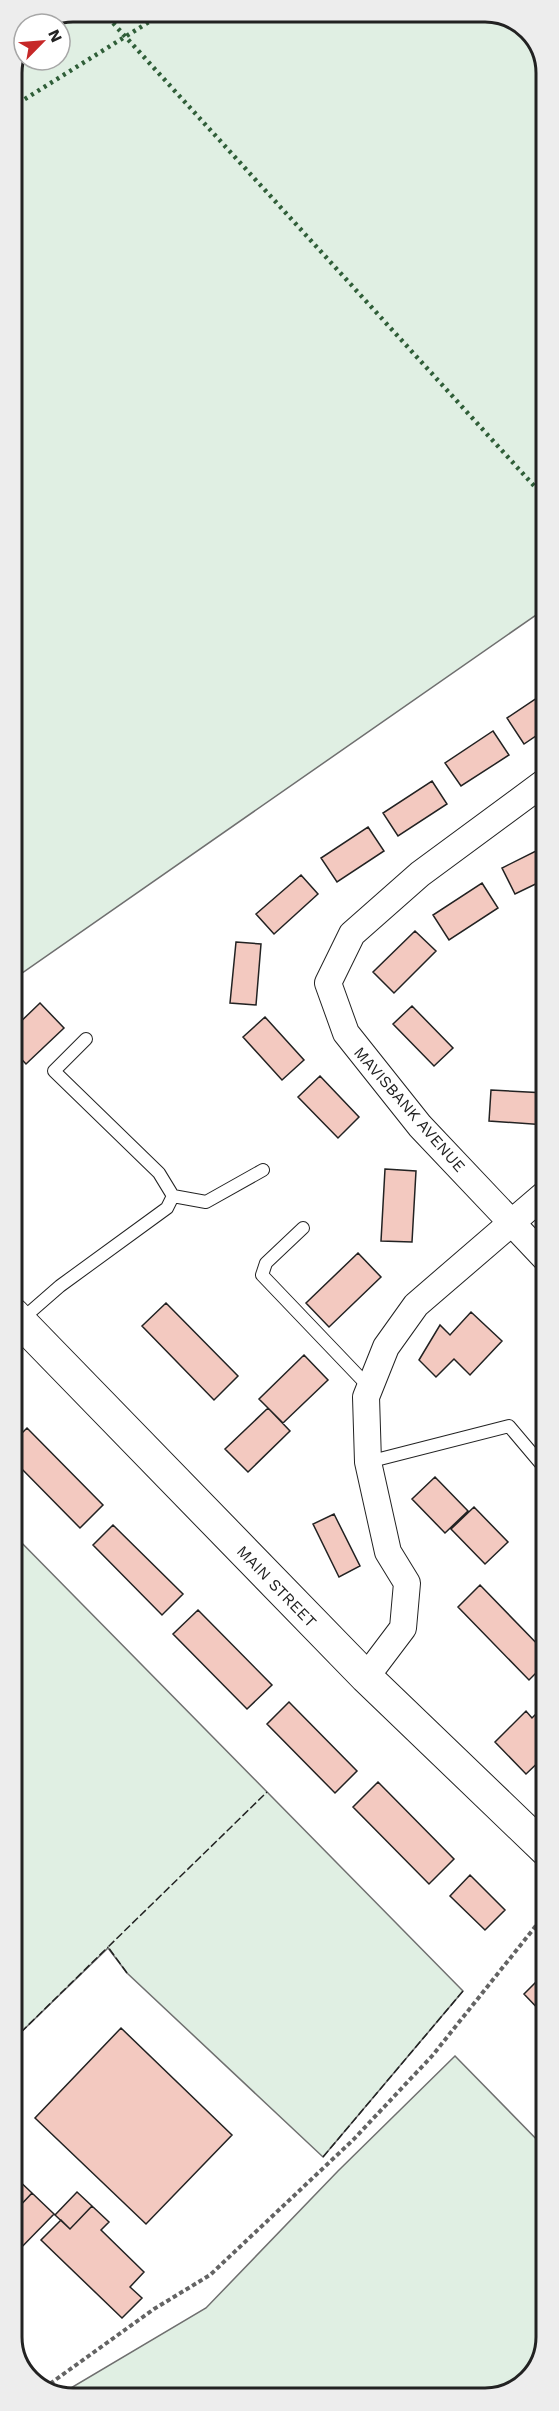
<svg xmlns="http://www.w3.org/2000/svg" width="559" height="2411" font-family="'Work Sans',sans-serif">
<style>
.green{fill:#e0efe3;stroke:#6f6f6f;stroke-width:1.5}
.building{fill:#f3c9c0;stroke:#222;stroke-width:1.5}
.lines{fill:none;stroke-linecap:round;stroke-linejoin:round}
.service-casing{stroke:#222;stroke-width:14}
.minor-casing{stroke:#222;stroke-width:28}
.tertiary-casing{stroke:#222;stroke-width:34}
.path{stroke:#646464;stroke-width:4;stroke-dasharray:4.5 3;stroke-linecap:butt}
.service{stroke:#fff;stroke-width:12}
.minor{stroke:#fff;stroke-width:26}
.tertiary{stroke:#fff;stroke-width:32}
.hedge{stroke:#2f5e38;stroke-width:4.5;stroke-dasharray:3 4.5;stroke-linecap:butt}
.fence{stroke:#222;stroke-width:1.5;stroke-dasharray:8 3;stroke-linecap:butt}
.labels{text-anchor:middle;stroke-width:4.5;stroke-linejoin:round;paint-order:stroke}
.street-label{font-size:16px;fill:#222;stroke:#fff}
.rim{fill:none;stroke:#222;stroke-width:3}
</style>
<rect width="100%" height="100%" fill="#fff"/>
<path class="green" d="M74 12H493L529 30 546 62V608L12 980V74L24 45V60H60V24H45Z
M13 1534 463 1991 323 2157 127 1973 108 1948 13 2040Z
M455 2056 547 2150V2337L532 2378 497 2398 66 2399 59 2395 206 2308 338 2171Z"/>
<path class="building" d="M546 692V729L524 744 507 718Z
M493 731 509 755 461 786 445 763Z
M432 781 447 804 398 836 383 813Z
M368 827 384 851 337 882 321 858Z
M546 846V879L515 894 502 868Z
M301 875 318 894 274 934 256 914Z
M482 883 498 908 449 940 433 915Z
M415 931 436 951 394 993 373 972Z
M236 942 261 944 256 1005 230 1003Z
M40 1003 64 1028 26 1064 12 1049V1030Z
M412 1006 453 1048 434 1066 393 1024Z
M265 1017 304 1060 282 1080 243 1037Z
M320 1076 359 1117 338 1138 298 1097Z
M491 1090 546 1093V1125L489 1121Z
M385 1169 416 1171 412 1242 381 1241Z
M358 1253 381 1277 329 1327 306 1303Z
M166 1303 238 1376 214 1400 142 1326Z
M471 1312 502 1341 470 1375 454 1359 436 1377 419 1360 440 1325 450 1335Z
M304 1355 328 1380 283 1423 259 1399Z
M268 1408 290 1431 248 1472 225 1449Z
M27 1428 103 1505 80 1528 13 1460V1442Z
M435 1477 468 1511 445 1533 412 1499Z
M474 1507 508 1542 485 1564 451 1529Z
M334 1514 360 1566 339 1577 313 1524Z
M113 1525 183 1594 162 1615 93 1545Z
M480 1585 547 1654V1662L529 1680 458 1607Z
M198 1610 272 1685 247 1709 173 1634Z
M289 1702 357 1771 335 1793 267 1724Z
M544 1706 547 1708V1754L526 1774 495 1742 526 1711 532 1718Z
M378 1782 454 1859 429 1884 353 1807Z
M470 1875 505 1910 485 1930 450 1896Z
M547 1971V2010L543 2014 524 1994Z
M121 2028 232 2135 146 2224 35 2118Z
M13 2175 32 2193 17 2209 13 2205Z
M77 2192 92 2206 70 2229 55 2215Z
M32 2193 54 2214 13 2256V2213Z
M92 2206 109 2222 101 2230 144 2272 130 2287 142 2298 122 2318 41 2240 61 2220 70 2229Z"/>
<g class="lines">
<defs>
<path id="service" d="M173 1196 206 1202 263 1170
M303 1228 266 1263 262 1275 370 1388
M21 1320 60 1286 167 1208 173 1196 159 1173 54 1071 86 1039
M368 1462 509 1426 547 1471"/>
<path id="minor" d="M546 781 420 874 352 934 328 983 346 1033 420 1126 546 1259
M366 1677 403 1628 407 1583 388 1552 368 1462 366 1397 386 1347 416 1305 546 1193"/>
<path id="tertiary" d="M13 1314 366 1677 547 1851"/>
</defs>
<use href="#service" class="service-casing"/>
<use href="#minor" class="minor-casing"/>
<use href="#tertiary" class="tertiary-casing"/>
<path class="path" d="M44 2388 154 2309 210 2275 353 2140 432 2056 547 1912"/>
<use href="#service" class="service"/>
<use href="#minor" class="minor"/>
<use href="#tertiary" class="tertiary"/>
<path class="hedge" d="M103 12 546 499
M12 107 165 12"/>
<path class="fence" d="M127 1973 108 1947 267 1792
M13 2040 108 1947
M323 2157 463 1991"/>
</g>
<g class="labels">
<g class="street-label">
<text transform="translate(410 1109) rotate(49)" y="6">MAVISBANK AVENUE</text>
<text transform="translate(277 1586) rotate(46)" y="6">MAIN STREET</text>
</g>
</g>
<path d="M0 0H559V2411H0ZM73 22H485A51 51 0 0 1 536 73V2337A51 51 0 0 1 485 2388H73A51 51 0 0 1 22 2337V73A51 51 0 0 1 73 22Z" fill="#ededed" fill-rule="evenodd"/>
<path class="rim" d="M73 22H485A51 51 0 0 1 536 73V2337A51 51 0 0 1 485 2388H73A51 51 0 0 1 22 2337V73A51 51 0 0 1 73 22Z"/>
<g transform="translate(42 42) rotate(65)"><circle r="28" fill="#ffffff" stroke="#a7a7a7" stroke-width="1.5"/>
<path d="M0-4.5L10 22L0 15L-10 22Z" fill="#c62828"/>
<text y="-9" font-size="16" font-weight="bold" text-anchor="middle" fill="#222222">N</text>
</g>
</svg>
